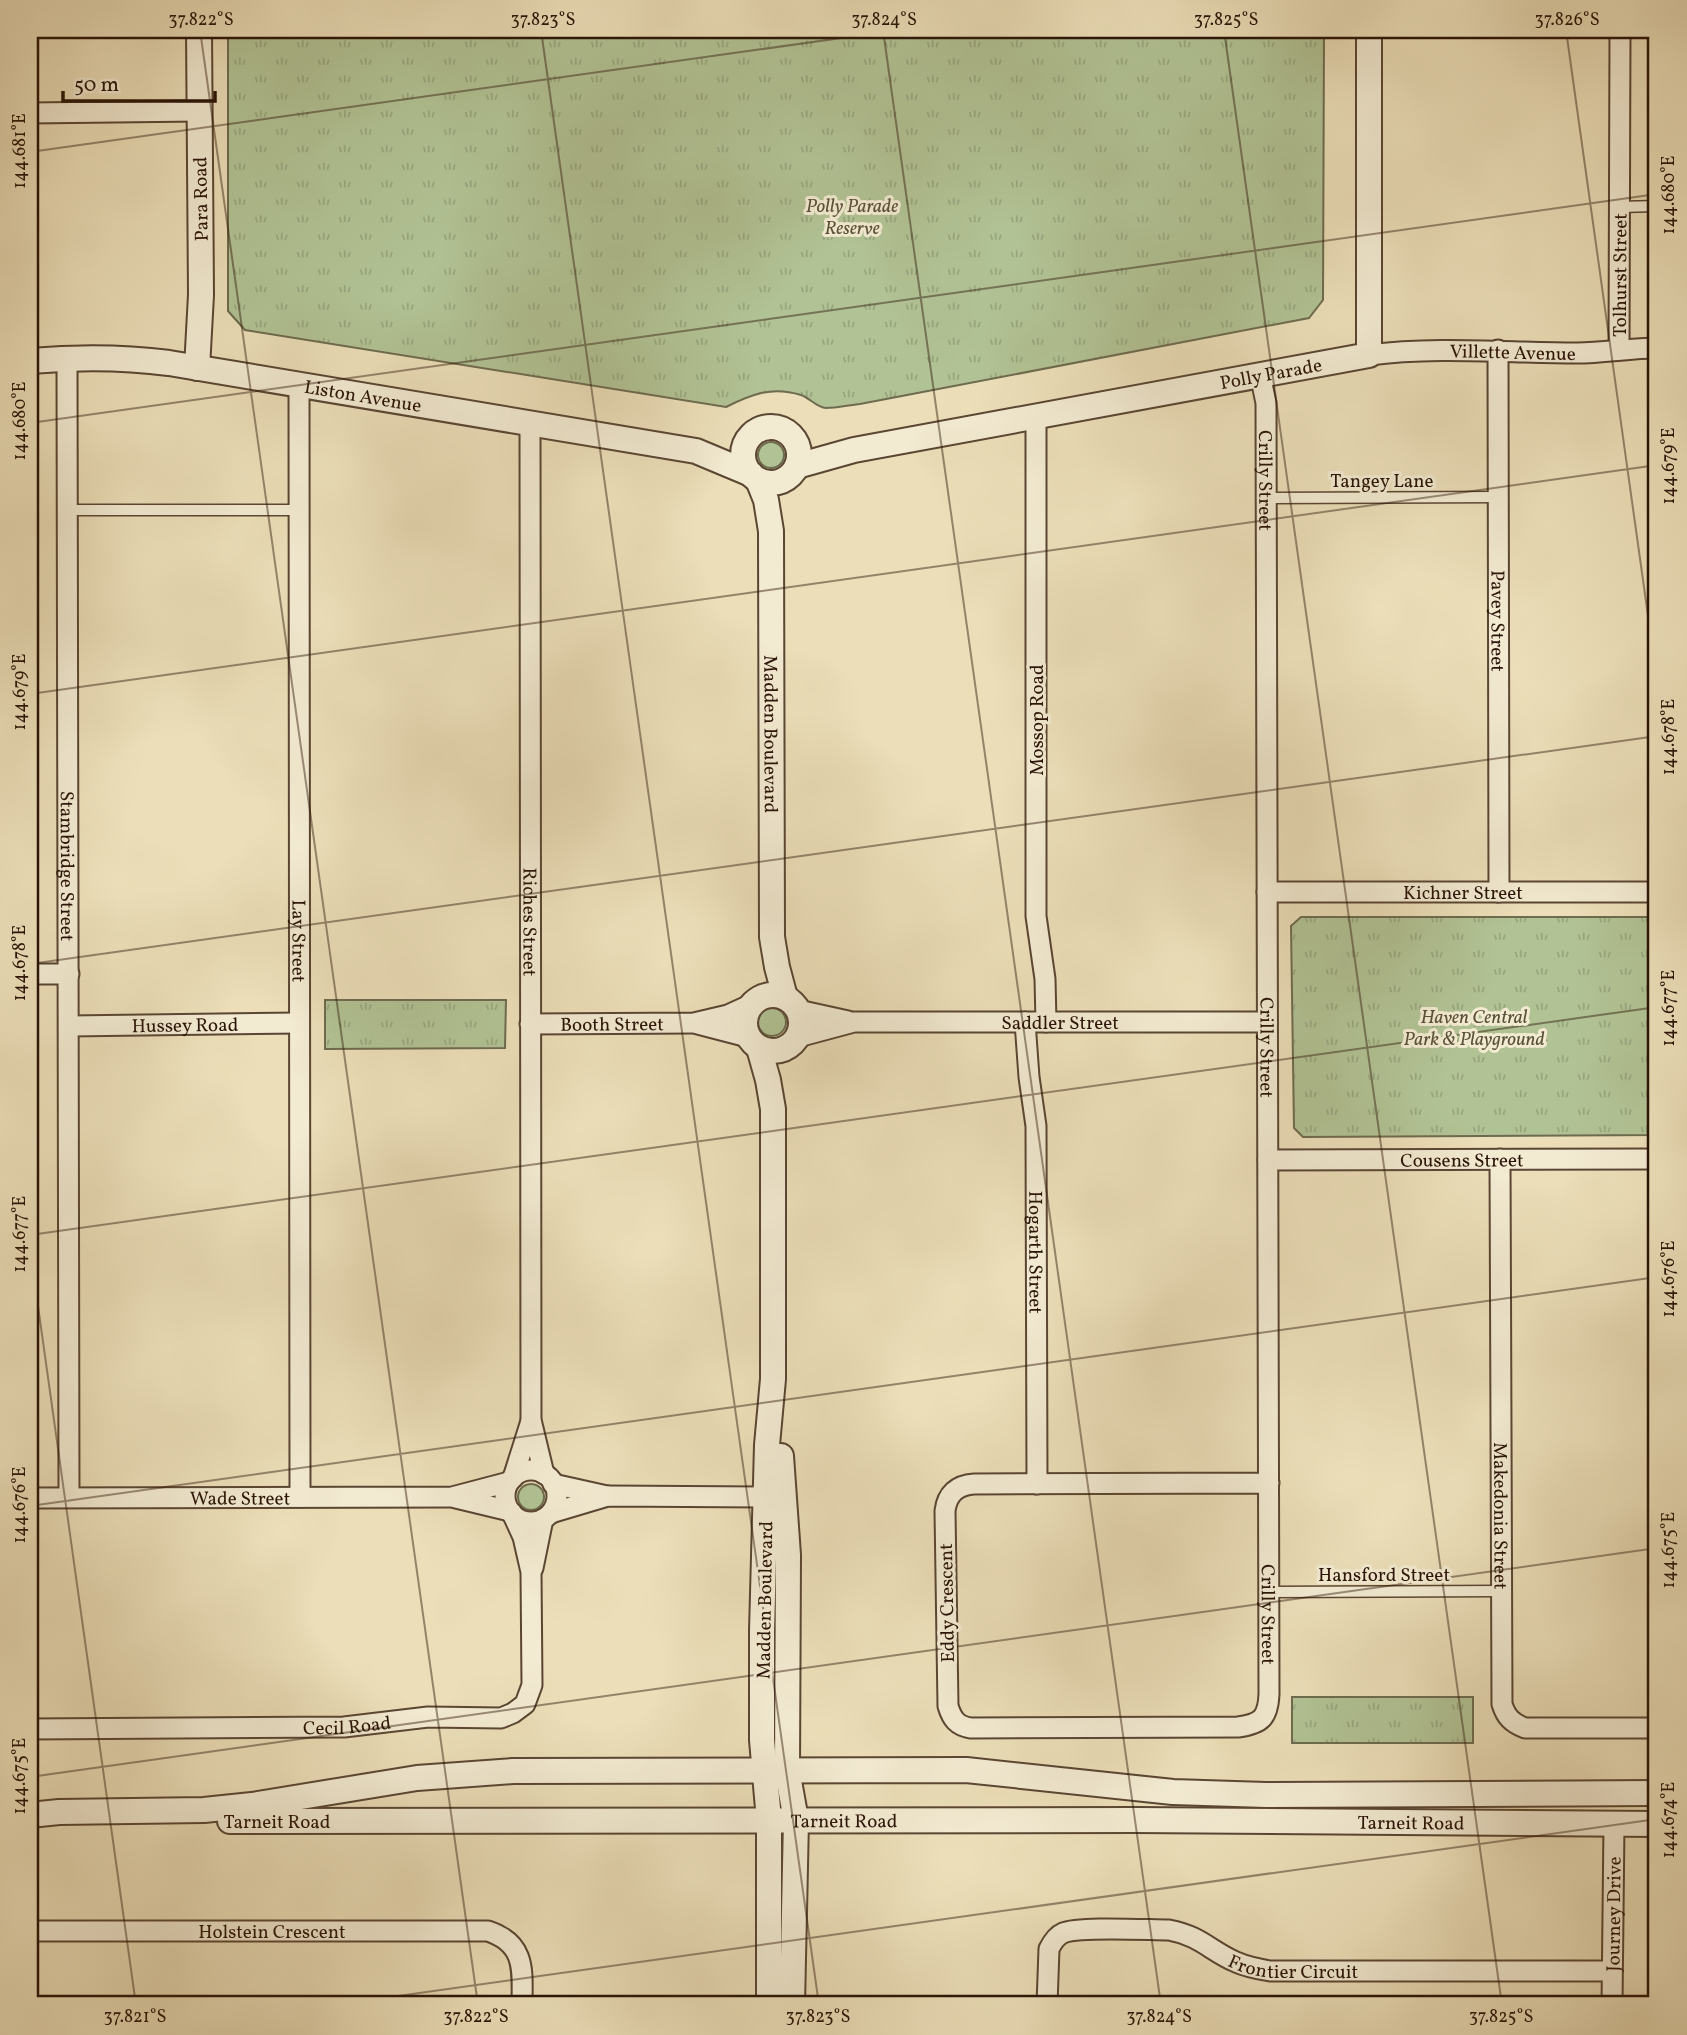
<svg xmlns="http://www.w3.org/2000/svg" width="1687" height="2035" font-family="Vollkorn,serif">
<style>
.green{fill:#b1c294;stroke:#6e6b4e;stroke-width:2}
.park{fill:url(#park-tufts);stroke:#6e6b4e;stroke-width:2}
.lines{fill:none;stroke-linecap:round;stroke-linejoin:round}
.service-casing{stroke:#5a4633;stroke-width:13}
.minor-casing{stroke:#5a4633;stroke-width:23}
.tertiary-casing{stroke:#5a4633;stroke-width:28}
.service{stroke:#f2ead1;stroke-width:10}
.minor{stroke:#f2ead1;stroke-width:19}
.tertiary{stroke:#f2ead1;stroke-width:24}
.ticks{fill:none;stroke:#2a1407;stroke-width:2;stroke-opacity:0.45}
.labels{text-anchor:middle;stroke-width:6;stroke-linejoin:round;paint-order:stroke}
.street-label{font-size:19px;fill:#2a1407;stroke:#f2ead1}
.park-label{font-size:19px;font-style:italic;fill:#595138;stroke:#f2ead1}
.neatline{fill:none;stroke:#2a1407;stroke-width:2.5}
.ticks-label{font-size:18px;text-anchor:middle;fill:#2a1407}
</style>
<defs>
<pattern id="park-tufts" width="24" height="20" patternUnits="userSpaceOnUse" patternTransform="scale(1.75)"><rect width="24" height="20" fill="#b1c294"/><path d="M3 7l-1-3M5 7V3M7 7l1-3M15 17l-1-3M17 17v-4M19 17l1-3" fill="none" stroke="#98a67e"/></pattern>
</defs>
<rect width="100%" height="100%" fill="#ebdeb8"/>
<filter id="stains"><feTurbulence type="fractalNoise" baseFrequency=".00286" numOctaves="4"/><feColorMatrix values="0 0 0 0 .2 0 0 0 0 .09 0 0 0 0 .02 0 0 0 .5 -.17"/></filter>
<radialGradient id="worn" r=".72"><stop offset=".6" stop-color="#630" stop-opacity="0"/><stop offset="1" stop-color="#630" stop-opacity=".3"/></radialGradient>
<path class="green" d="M758 455a13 13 0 1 1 26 0a13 13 0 1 1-26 0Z
M758 1022a14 14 0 1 1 28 0a14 14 0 1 1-28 0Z
M518 1497a13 13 0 1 1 26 0a13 13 0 1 1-26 0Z"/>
<path class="park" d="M228 30H1324L1323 300 1309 318 860 404C849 405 837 408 826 408 817 408 810 398 801 395 772 386 752 394 726 407L245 330 228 311Z
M1301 917H1657V1135L1303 1137 1294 1128 1291 926Z
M325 1000H506L505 1048 325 1049Z
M1292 1697H1473V1743H1292Z"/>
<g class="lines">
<defs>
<path id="service" d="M1619 207 1657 206
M1266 498 1498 497
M66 510H298
M1268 1592 1501 1591"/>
<g id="minor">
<path d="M30 113 199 111"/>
<path id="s1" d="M1498 350 1499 892"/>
<path id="s2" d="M1619 350 1620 30"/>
<path id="s3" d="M1369 355C1437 346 1508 353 1577 353 1604 353 1630 348 1657 348"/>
<path id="s4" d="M67 358 69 1497"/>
<path id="s5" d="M1260 374 1266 403 1269 1694C1268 1718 1261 1724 1238 1727L971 1728C957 1726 952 1719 948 1706L945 1511C947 1494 957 1485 974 1484L1269 1483"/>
<path id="s6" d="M299 386 300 1497"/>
<path d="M1036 417V916L1045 979 1046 1022"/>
<path id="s7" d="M530 423 531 1420 544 1474"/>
<path id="s8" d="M1267 892H1657"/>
<path d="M30 974H69"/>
<path d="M798 1010 848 1021"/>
<path id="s9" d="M1025 1022 1029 1077 1036 1126 1037 1484"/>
<path id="s10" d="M530 1024 694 1023 728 1015 750 1005"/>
<path d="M698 1024 748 1037"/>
<path id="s11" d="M69 1026 299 1023"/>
<path id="s12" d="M798 1037 854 1022H1267"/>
<path id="s13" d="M1500 1159 1502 1704C1506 1717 1512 1723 1525 1728H1657"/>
<path id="s14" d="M1268 1160 1657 1159"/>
<circle cx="531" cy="1496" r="26"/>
<path d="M513 1478 531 1421"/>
<path d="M553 1484 607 1496"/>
<path id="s15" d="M30 1498 452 1497 509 1482"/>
<path d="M456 1498 510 1511"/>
<path d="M551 1513 608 1496 778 1497"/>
<path d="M533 1568 543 1519"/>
<path id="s16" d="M30 1729 344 1727 428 1717 501 1718 513 1713 525 1704 532 1685 531 1572 523 1537 512 1513"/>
<path id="s17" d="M30 1931H488C527 1944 522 1972 522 2005"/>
<path id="s18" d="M1047 2005 1049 1949C1052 1943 1056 1936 1063 1933 1079 1926 1148 1930 1169 1930 1201 1936 1210 1951 1236 1962 1247 1967 1258 1969 1270 1971H1612"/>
<path id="s19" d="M1612 2005 1614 1824"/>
</g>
<g id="tertiary">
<path id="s20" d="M30 361C76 357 123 357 169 363L696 451 751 474"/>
<path d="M197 368 201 295 199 30"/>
<circle cx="771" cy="455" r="28"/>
<path id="s21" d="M797 466 854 450 1369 355V30"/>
<path id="s22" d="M758 480 766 500 771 531 772 937 777 967 785 997"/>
<circle cx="773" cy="1023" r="28"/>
<path d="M759 1048 768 1080 773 1109V1379L767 1445 762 1631V1740L769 1820V2005"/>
<path d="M781 1456 788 1555 787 1770 796 1820 792 2005"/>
<path d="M30 1815 59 1812 204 1810 252 1805 417 1778 513 1771 966 1770 1173 1792 1266 1795 1657 1793"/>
<path id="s23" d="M230 1821 1135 1820 1657 1824"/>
</g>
</defs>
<use href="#service" class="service-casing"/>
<use href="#minor" class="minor-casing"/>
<use href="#tertiary" class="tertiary-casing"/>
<use href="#service" class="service"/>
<use href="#minor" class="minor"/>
<use href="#tertiary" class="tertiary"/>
</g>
<path class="ticks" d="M200 30 478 2005M541 30 819 2005M883 30 1161 2005M1224 30 1502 2005M1566 30 1657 680M30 152 898 30M30 423 1657 194M30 694 1657 465M30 964 1657 736M30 1235 1657 1007M30 1249 136 2005M30 1506 1657 1277M30 1777 1657 1548M334 2005 1657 1819"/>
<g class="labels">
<g class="street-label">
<text transform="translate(200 199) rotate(-91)" y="7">Para Road</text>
<text dy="7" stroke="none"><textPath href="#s2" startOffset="75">Tolhurst Street</textPath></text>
<text dy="7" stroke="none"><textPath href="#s3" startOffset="144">Villette Avenue</textPath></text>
<text dy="7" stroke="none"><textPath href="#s21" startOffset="483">Polly Parade</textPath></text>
<text dy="7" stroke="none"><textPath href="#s20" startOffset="336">Liston Avenue</textPath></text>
<text dy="7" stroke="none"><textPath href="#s5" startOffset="107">Crilly Street</textPath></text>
<text x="1382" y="487">Tangey Lane</text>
<text dy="7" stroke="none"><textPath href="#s1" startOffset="271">Pavey Street</textPath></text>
<text transform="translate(1036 720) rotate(-90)" y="7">Mossop Road</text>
<text dy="7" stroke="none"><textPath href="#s22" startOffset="256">Madden Boulevard</textPath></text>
<text dy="7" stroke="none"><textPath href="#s4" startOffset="508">Stambridge Street</textPath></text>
<text dy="7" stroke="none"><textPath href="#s8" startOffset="196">Kichner Street</textPath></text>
<text dy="7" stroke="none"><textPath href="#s7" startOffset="499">Riches Street</textPath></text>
<text dy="7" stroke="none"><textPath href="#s6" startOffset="555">Lay Street</textPath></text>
<text dy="7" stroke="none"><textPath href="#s12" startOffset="264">Saddler Street</textPath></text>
<text dy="7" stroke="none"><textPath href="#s10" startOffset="82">Booth Street</textPath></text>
<text dy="7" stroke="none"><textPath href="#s11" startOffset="116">Hussey Road</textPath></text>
<text dy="7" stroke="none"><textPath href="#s5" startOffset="674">Crilly Street</textPath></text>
<text dy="7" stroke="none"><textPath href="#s14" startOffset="194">Cousens Street</textPath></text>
<text dy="7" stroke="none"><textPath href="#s9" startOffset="231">Hogarth Street</textPath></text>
<text dy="7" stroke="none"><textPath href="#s15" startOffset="210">Wade Street</textPath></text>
<text dy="7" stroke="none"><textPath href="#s13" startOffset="357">Makedonia Street</textPath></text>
<text x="1384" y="1581">Hansford Street</text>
<text transform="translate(764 1600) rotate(-89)" y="7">Madden Boulevard</text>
<text transform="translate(946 1603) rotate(-91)" y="7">Eddy Crescent</text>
<text dy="7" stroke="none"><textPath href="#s5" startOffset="1241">Crilly Street</textPath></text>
<text dy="7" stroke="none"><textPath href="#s16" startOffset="317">Cecil Road</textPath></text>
<text dy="7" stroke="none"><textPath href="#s23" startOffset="614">Tarneit Road</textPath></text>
<text x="277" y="1828">Tarneit Road</text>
<text dy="7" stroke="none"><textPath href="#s23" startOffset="1181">Tarneit Road</textPath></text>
<text dy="7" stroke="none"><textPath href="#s19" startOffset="91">Journey Drive</textPath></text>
<text dy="7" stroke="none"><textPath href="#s17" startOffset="242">Holstein Crescent</textPath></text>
<text dy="7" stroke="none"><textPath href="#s18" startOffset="317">Frontier Circuit</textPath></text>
</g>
<g class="park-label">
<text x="852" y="212">Polly Parade<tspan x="852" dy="22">Reserve</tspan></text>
<text x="1474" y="1023">Haven Central<tspan x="1474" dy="22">Park &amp; Playground</tspan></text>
</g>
</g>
<rect width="1687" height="2035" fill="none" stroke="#ebdeb8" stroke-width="77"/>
<path d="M63 91v10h152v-10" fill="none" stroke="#2a1407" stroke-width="3.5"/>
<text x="74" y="91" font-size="21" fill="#2a1407" stroke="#f2ead1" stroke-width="5" paint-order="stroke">50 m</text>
<rect x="38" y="38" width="1610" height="1958" class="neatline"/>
<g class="ticks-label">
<text x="201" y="25">37.822°S</text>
<text x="543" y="25">37.823°S</text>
<text x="884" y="25">37.824°S</text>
<text x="1226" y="25">37.825°S</text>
<text x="1567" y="25">37.826°S</text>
<text transform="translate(19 151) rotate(-90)" y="6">144.681°E</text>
<text transform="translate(1668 195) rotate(-90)" y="6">144.680°E</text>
<text transform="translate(19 421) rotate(-90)" y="6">144.680°E</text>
<text transform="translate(1668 466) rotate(-90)" y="6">144.679°E</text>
<text transform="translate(19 692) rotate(-90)" y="6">144.679°E</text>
<text transform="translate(1668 737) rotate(-90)" y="6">144.678°E</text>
<text transform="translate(19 963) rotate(-90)" y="6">144.678°E</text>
<text transform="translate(1668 1008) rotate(-90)" y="6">144.677°E</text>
<text transform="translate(19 1234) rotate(-90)" y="6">144.677°E</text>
<text transform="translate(1668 1279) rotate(-90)" y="6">144.676°E</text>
<text transform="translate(19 1505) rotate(-90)" y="6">144.676°E</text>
<text transform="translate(1668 1550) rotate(-90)" y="6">144.675°E</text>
<text transform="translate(19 1776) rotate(-90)" y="6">144.675°E</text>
<text transform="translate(1668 1820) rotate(-90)" y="6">144.674°E</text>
<text x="135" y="2022">37.821°S</text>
<text x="476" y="2022">37.822°S</text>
<text x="818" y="2022">37.823°S</text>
<text x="1159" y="2022">37.824°S</text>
<text x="1501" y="2022">37.825°S</text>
</g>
<rect width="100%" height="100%" filter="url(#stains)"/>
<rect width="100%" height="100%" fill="url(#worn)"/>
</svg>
